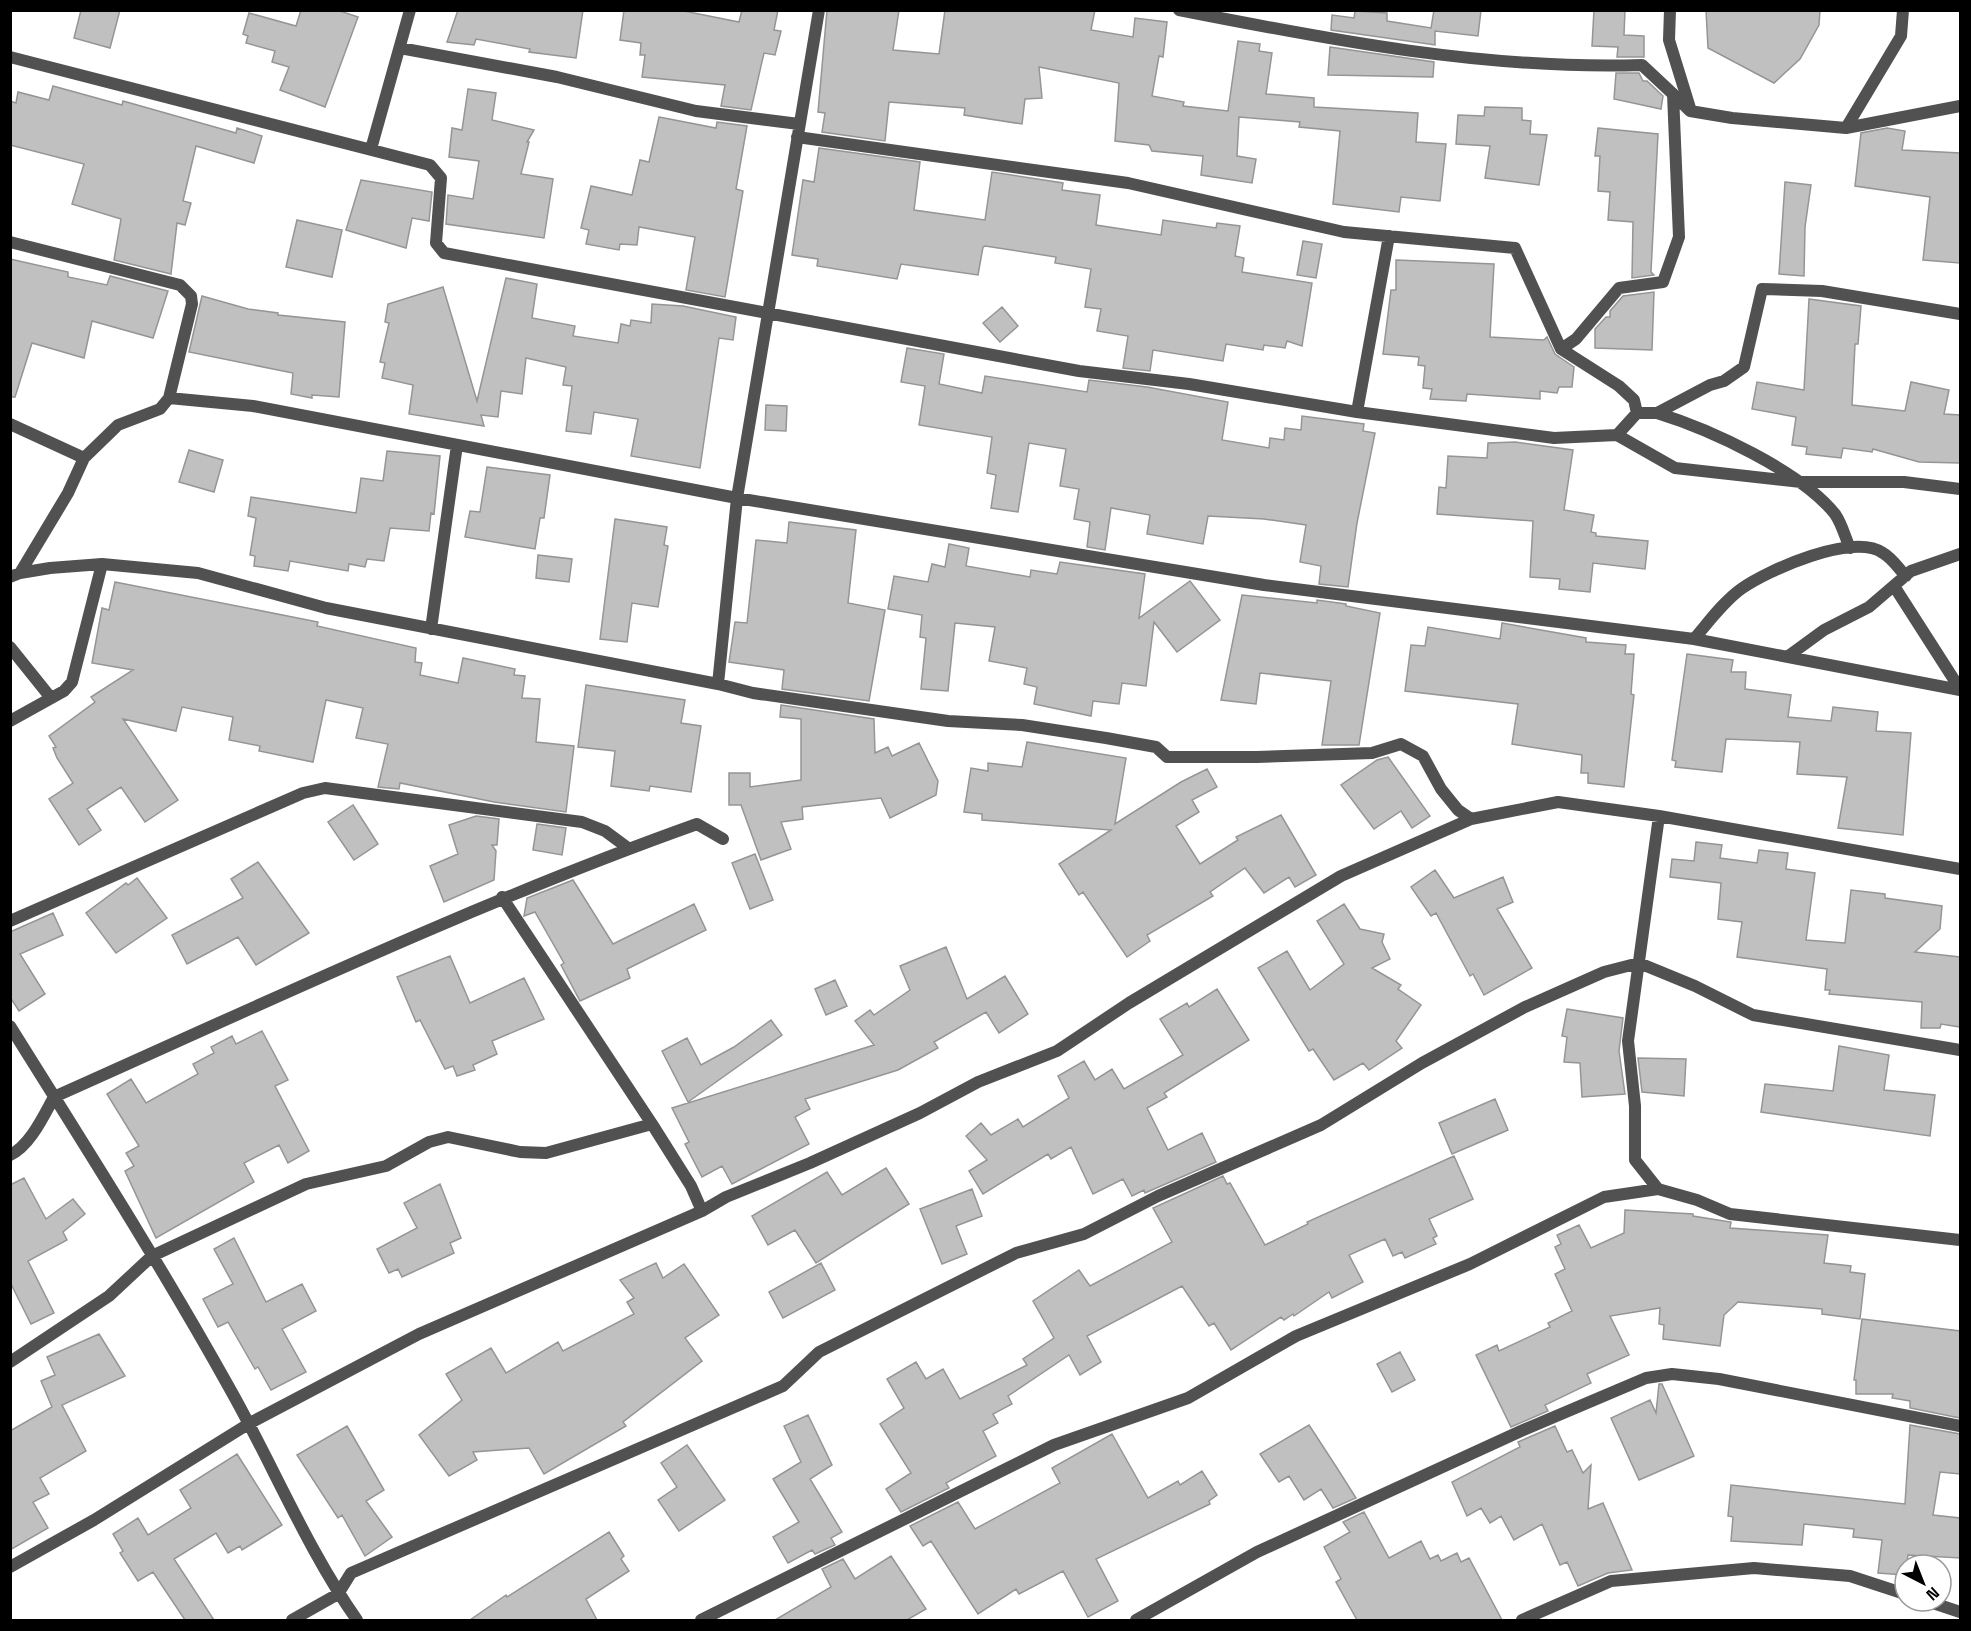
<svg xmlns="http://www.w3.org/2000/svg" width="1971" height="1631" font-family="'Space Grotesk',sans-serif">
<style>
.building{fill:#c0c0c0;stroke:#959595;stroke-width:1.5}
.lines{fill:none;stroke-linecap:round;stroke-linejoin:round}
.street{stroke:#515151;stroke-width:12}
</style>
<rect width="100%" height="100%" fill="#fff"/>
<path class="building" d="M81 10H120L110 48 74 38Z
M301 10H337L358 17 325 107 280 90 289 67 272 62 275 51 246 43 248 36 243 34 249 13 296 26Z
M458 10H583L576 58 529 52 530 49 476 39 474 45 447 42Z
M624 10H679L739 22 742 10H778L774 30 781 31 775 55 764 53 751 110 721 106 725 85 642 77 645 55H640L641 43 620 40Z
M827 10H899L893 50 939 54 945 10H1095L1091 30 1133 37 1135 18 1167 22 1163 57 1159 56 1152 96 1184 102 1183 106 1228 111 1238 41 1260 44 1259 51 1272 53 1266 94 1314 98V107L1418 113 1416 142 1446 144 1440 201 1401 197 1399 212 1333 204 1340 131 1299 127 1300 122 1239 117 1237 156 1256 159 1252 183 1201 175 1203 156 1152 151 1149 145 1115 141 1119 83 1039 67 1042 98 1025 99 1022 124 964 115 965 108 889 102 885 141 822 132 825 113 818 112Z
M1434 10H1481L1478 36 1435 31V45L1331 30 1332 15 1354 18 1355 11 1387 13V21L1431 28Z
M1594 10H1625L1624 35 1644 36V57H1617L1618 47 1592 46Z
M1706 10H1820L1819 25 1800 59 1774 83 1708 48Z
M1330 47 1434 62 1433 77 1328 75Z
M1616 73H1639L1643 81H1647L1663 96 1661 109 1614 99Z
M53 86 122 105 123 101 236 133 237 128 262 136 254 163 196 146 183 201 191 203 185 225 177 223 171 274 114 260 121 219 72 204 84 164 10 145V101L16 103 18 92 49 100Z
M468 89 496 93 492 120 534 130 527 142H529L521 174 553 179 544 238 446 224 448 195 473 199 479 161 449 157 452 128 462 130Z
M1485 107 1522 108V120L1531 121 1530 134 1547 135 1539 185 1485 178 1490 146 1456 144 1458 115 1484 116Z
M659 117 716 128 717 122 747 126 736 189 743 191 725 297 686 290 695 237 639 227 637 245 620 244 619 250 586 244 589 230 581 228 591 186 632 195 640 160 649 162Z
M1598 128 1658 134 1651 272 1654 275 1632 278 1633 222 1608 220 1610 192 1598 191 1600 156H1595Z
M1887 128 1905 131 1902 150 1960 153V263L1923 260 1930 197 1855 186 1861 133Z
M819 148 920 162 914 210 985 220 992 172 1063 183 1062 190 1100 195 1096 225 1161 235 1163 220 1216 228 1217 223 1240 226 1235 256 1244 258 1242 272 1312 283 1302 346 1287 341 1285 348 1264 345 1263 350 1226 344 1223 361 1153 350 1150 371 1123 368 1128 336 1097 331 1101 309 1085 307 1091 269 1055 263 1056 257 985 246 983 247 978 275 901 264 897 279 817 266 818 259 792 255 803 180 814 182Z
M361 180 432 192 429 221 412 218 406 248 346 230Z
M1785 182 1811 185 1805 227 1804 276 1779 274Z
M297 220 342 230 332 277 286 267Z
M1303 241 1322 244 1316 278 1297 275Z
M10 259 68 272V277L107 285 110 276 168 291 153 338 92 321 84 358 32 343 15 397H10Z
M1396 260 1494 264 1490 337 1544 340 1547 337 1555 354 1574 367 1572 387H1559L1557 393 1540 391V399L1467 394 1466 401 1430 399 1432 389 1423 388 1425 366 1418 365 1419 357 1383 354 1391 290H1396Z
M506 278 537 284 532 318 575 326 573 336 618 343 621 324 630 326 631 320 651 323 652 304 683 306 736 317 733 340 719 338 700 468 631 456 638 419 594 412 591 434 566 431 572 386 563 385 566 367 526 358 522 394 501 391 498 417 481 415 484 426 409 414 413 385 382 378 385 363 380 362 389 323 385 322 388 304 443 287 477 401Z
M1654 292 1652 350 1595 348V329L1606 317H1610V311L1623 296Z
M202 296 248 309 278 313V315L345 322 339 397 312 395V398L291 394 293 373 189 352Z
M1809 299 1861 306 1858 344H1855L1852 405 1905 411 1911 382 1949 390 1944 414 1960 415V463L1919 462 1873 449 1872 452 1843 448 1841 458 1806 454 1807 447 1792 445 1796 417 1752 409 1757 382 1804 390Z
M1002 307 1018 326 1000 342 983 323Z
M907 348 944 354 939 384 982 393 985 376 1087 392 1089 380 1147 387 1228 402 1222 440 1269 448 1270 438 1284 440 1285 428 1301 430 1302 416 1364 424 1363 431 1375 433 1357 523 1348 587 1319 584 1321 566 1300 562 1306 525 1264 519 1208 516 1203 544 1147 534 1150 515 1111 508 1105 550 1087 547 1090 522 1074 519 1079 489 1060 486 1066 449 1029 443 1018 512 991 508 996 475 987 473 992 437 919 425 925 386 901 382Z
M766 405 787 406 786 431 765 430Z
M1515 442 1573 450 1564 510 1594 515 1591 532 1596 533V536L1648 541 1645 569 1593 563 1590 592 1559 589 1560 579 1530 577 1533 521 1437 514 1439 487 1446 488 1448 456 1487 458 1488 443Z
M189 450 223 460 214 492 179 482Z
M387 451 440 456 434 514 431 513 429 531 390 528 384 561 367 559 365 567 349 564 348 571 290 561 288 571 254 566 255 556 250 555 256 518 248 516 251 497 356 513 361 478 383 481Z
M487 467 550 475 544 518H540L535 549 465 537 470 511 480 512Z
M615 519 667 527 664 545 668 546 658 607 632 603 627 642 600 639Z
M789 522 856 530 848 603 885 610 869 701 782 689 784 670 729 662 735 622 747 623 756 540 787 543Z
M949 544 969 548 966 566 1030 577 1031 570 1057 574 1060 562 1145 574 1139 618 1190 581 1220 620 1177 652 1154 622 1146 686 1122 683 1119 704 1093 701 1091 716 1034 704 1037 687 1024 684 1027 668 989 661 995 627 955 623 948 691 921 689 926 638 920 637 922 615 888 609 894 576 928 582 932 564 945 567Z
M538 555 572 559 569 582 536 578Z
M115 582 318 622 317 626 416 648 415 662 422 663 420 675 458 683 463 658 515 669 514 675 525 676 522 698 540 699 536 742 574 746 566 812 494 802 400 783 399 789 378 787 388 744 356 738 363 708 326 700 313 762 259 751 260 746 229 740 233 717 182 707 176 731 123 719 178 800 145 822 121 787 87 809 101 830 79 845 49 799 73 783 57 758 53 748 56 747 49 736 95 702 91 697 133 670 92 663 102 608 109 610Z
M1242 595 1317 603V600L1346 604V606L1380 613 1359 745H1322L1331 681 1260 673 1256 704 1221 700Z
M1502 623 1586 638V642L1626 645 1625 654H1634L1631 694 1634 695 1624 787 1588 783V773H1581L1582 755 1512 744 1518 704 1405 691 1411 645 1425 646 1428 627 1500 639Z
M1687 654 1733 660 1731 672H1746L1745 689 1791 695 1788 717 1831 721 1833 707 1878 712 1876 731 1911 733 1903 835 1838 828 1847 777 1797 774 1800 742 1726 739 1722 772 1675 767 1676 761 1672 760Z
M586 685 685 700 681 723 701 726 691 792 650 786 649 791 611 786 615 751 578 747Z
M781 705 874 719 875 753 888 747 892 756 919 743 938 781 936 795 890 818 881 798 802 807 803 819 781 822 791 849 761 860 741 805H729V773H750V787L801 780V719L780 717Z
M1027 742 1126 758 1115 824 1181 782 1207 769 1217 787 1192 800 1199 812 1176 826 1200 864 1238 840 1236 837 1281 815 1316 875 1295 887 1289 877 1264 893 1245 868 1210 892 1213 896 1147 935 1150 941 1127 957 1083 892 1079 895 1059 864 1111 830 982 820V814L964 812 971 768 988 771V763L1022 767Z
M1388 757 1430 816 1412 828 1401 811 1374 829 1341 785 1377 760Z
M353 805 378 844 354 860 328 822Z
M476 816 499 819 497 845H492L496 851 494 880 444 902 430 866 458 854 449 825Z
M537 824 566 828 562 855 533 850Z
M1696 842 1722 845 1720 858 1757 863 1759 850 1788 853 1786 869 1815 873 1806 940 1845 943 1851 890 1885 894V898L1942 906 1940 929 1915 952 1960 957V1027L1941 1024 1940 1028H1921L1922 1002 1829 994 1830 990H1825L1827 969 1737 957 1742 922 1718 919 1721 883 1670 877 1672 859 1694 861Z
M755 854 773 900 750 909 732 863Z
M258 862 309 933 256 965 238 937 187 964 172 935 243 898 231 879Z
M1435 870 1454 898 1503 877 1513 902 1497 909 1532 968 1484 995 1473 974 1470 976 1436 913 1431 916 1411 887Z
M137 878 167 918 116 953 86 913 126 883 128 885Z
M573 880 613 944 694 904 706 930 627 969 630 978 580 1001 561 965 564 963 535 912 524 916 527 898Z
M1344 904 1360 929 1384 934 1382 942 1390 959 1372 968 1401 985 1398 989 1421 1005 1396 1041 1402 1048 1369 1070 1363 1063 1334 1080 1313 1049 1309 1051 1258 968 1287 951 1310 990 1344 964 1317 921Z
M53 913 63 935 20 954 45 994 19 1011 10 997V932Z
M946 947 967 999 1005 976 1028 1014 999 1033 986 1012 934 1042 938 1048 898 1070 805 1099 810 1109 795 1117 809 1144 732 1184 722 1166 702 1177 685 1144 689 1142 672 1108 874 1045 855 1021 870 1010 874 1015 910 990 900 966Z
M450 956 470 1003 524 978 544 1019 492 1041 497 1054 473 1065 475 1070 457 1076 453 1066 445 1069 420 1020 416 1022 397 977Z
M835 980 847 1006 826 1015 815 989Z
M1217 989 1249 1040 1164 1093 1167 1097 1147 1108 1168 1150 1202 1133 1216 1162 1145 1193 1144 1190 1132 1196 1123 1179 1093 1194 1071 1147 1051 1159 1048 1154 983 1194 969 1171 987 1160 966 1136 981 1123 991 1135 1018 1119 1023 1127 1069 1098 1058 1076 1084 1061 1095 1080 1112 1069 1124 1089 1183 1055 1160 1019 1187 1003 1189 1007Z
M1567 1009 1623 1018 1619 1051 1625 1094 1582 1097 1580 1063 1564 1062 1567 1037 1562 1036Z
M771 1020 782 1035 688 1102 662 1051 687 1038 701 1065 734 1047Z
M262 1031 288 1080 275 1086 309 1151 288 1163 279 1145 244 1163 254 1182 156 1238 125 1171 134 1166 126 1153 139 1146 107 1094 131 1079 146 1103 198 1074 193 1064 214 1053 211 1047 232 1036 236 1044Z
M1839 1046 1889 1055 1884 1090 1935 1095 1930 1136 1761 1112 1765 1084 1833 1091Z
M1638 1058 1686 1059 1684 1096 1642 1092Z
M1495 1099 1508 1130 1452 1154 1439 1123Z
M1454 1156 1473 1199 1429 1219 1437 1236 1433 1238 1436 1244 1405 1258 1402 1252 1393 1256 1385 1239 1349 1255 1363 1282 1332 1298 1329 1292 1294 1316 1293 1314 1284 1320 1281 1317 1231 1350 1214 1323 1209 1326 1182 1286 1087 1336 1101 1362 1080 1375 1069 1355 1008 1396 1012 1404 993 1414 998 1423 983 1431 996 1456 946 1483 949 1488 901 1512 886 1489 911 1473 880 1424 904 1408 887 1379 916 1362 926 1379 943 1369 960 1399 1027 1365 1023 1359 1054 1338 1033 1301 1079 1270 1090 1286 1172 1242 1153 1208 1223 1176 1227 1184 1230 1183 1265 1245 1308 1224 1307 1222Z
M886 1168 909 1204 816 1263 795 1230 768 1245 752 1216 827 1172 842 1195Z
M24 1178 46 1219 73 1199 85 1214 63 1232 67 1240 28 1261 54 1313 31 1324 10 1282V1185Z
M440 1184 461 1238 450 1243 454 1253 402 1277 398 1269 389 1273 377 1249 417 1228 404 1203Z
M972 1189 982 1216 956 1226 967 1254 942 1264 920 1209Z
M1625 1210 1693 1214V1216L1731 1222 1730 1228 1828 1235 1824 1263 1851 1266 1850 1272 1865 1274 1860 1319 1822 1314V1309L1738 1302 1724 1315 1720 1346 1663 1339 1664 1325 1659 1324 1660 1308 1610 1316 1629 1355 1587 1374 1591 1383 1545 1405 1548 1411 1511 1427 1476 1355 1497 1345 1499 1351 1550 1327 1548 1323 1572 1311 1555 1274 1565 1269 1555 1247 1561 1244 1557 1235 1579 1225 1591 1248 1624 1233Z
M234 1238 266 1302 302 1284 316 1311 282 1329 306 1372 271 1390 258 1367 255 1369 228 1322 218 1327 203 1299 233 1284 214 1249Z
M656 1263 663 1278 684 1264 719 1315 685 1338 702 1361 623 1422 626 1426 544 1474 529 1448 473 1452 477 1460 449 1476 419 1435 462 1400 446 1374 491 1348 506 1373 558 1342 563 1351 634 1314 627 1302 634 1298 620 1280Z
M821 1263 835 1290 783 1318 769 1292Z
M1862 1319 1960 1331V1418L1910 1408V1401L1892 1398 1893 1394H1856V1380H1854Z
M99 1334 125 1376 62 1405 86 1451 40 1478 49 1494 33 1502 48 1528 10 1550V1431L52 1407 41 1381 55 1375 47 1357Z
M1400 1352 1415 1380 1392 1392 1377 1364Z
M1659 1384H1662L1694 1456 1639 1480 1611 1418 1650 1400 1656 1413Z
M808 1415 832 1465 810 1479 842 1532 831 1538 835 1545 815 1554 812 1550 788 1563 773 1537 799 1522 773 1479 801 1462 784 1426Z
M1309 1425 1337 1468 1356 1498 1333 1508 1321 1489 1304 1500 1289 1476 1279 1482 1260 1454Z
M1910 1425 1960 1434V1474L1940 1472 1933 1515 1960 1518V1558L1908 1555 1905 1575 1878 1573 1882 1540 1853 1537 1854 1529 1804 1524 1802 1545 1731 1541 1733 1517 1728 1516 1731 1485 1905 1504Z
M347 1426 384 1490 366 1501 392 1537 365 1556 342 1515 338 1518 297 1455Z
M1555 1426 1567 1452 1572 1450 1583 1473 1591 1465 1588 1509 1603 1503 1632 1570 1608 1573 1578 1586 1567 1562 1560 1565 1542 1524 1514 1540 1501 1516 1490 1523 1481 1508 1467 1516 1452 1482 1520 1447 1518 1442Z
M1112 1434 1148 1498 1178 1481 1180 1485 1202 1471 1217 1495 1209 1501 1210 1504 1096 1559 1118 1601 1088 1617 1063 1571 1019 1594 1016 1589 978 1614 931 1541 923 1546 910 1526 958 1502 975 1529 1060 1483 1052 1468Z
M687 1445 725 1500 679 1531 658 1500 677 1487 661 1463Z
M237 1454 282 1525 242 1550 240 1546 228 1553 216 1533 174 1559 214 1620H185L153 1572 138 1581 120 1553 123 1551 113 1534 138 1518 148 1535 191 1508 180 1490Z
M1364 1512 1389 1558 1421 1541 1430 1559 1438 1555 1441 1561 1457 1553 1461 1562 1469 1558 1502 1620H1357L1336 1582 1341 1579 1324 1547 1350 1532 1343 1522Z
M609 1532 624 1556 621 1559 629 1571 586 1599 597 1620H470L506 1595 507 1597Z
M891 1556 926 1609 907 1620H775L831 1587 822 1569 843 1559 855 1579Z"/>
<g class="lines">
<path class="street" d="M819 10 737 498 718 684 753 693 948 721 1022 725 1106 738 1156 747 1167 757H1257L1372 753 1401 744 1423 756 1441 789 1458 810 1471 819
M1179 10C1331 40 1486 70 1642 65L1673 94
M1670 10 1669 40 1690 108
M400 48 557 77 696 111 799 124
M10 57 430 165 441 178 436 243 444 253 1079 371 1189 384 1357 412 1554 438 1617 435 1637 413
M1846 128 1960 106
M797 137 1128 183 1344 232 1515 248 1561 349 1619 386 1634 400 1637 413H1657L1710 385 1724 381 1744 367 1762 289 1822 291 1960 314
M371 149 410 10
M10 242 180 285 191 296 192 304 169 398
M1561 349 1576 339 1619 288 1663 282 1679 237 1673 94 1690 111 1732 118 1846 128 1901 36 1903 10
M1357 412 1389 236
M1657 413C1709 429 1801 471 1835 514 1842 524 1845 537 1850 548
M10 424 84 458
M1617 435 1675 468 1801 482H1904L1960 489
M20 573 68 493 84 458 118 425 160 409 169 398 253 406 737 498 1264 585 1694 639 1960 690
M10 577 20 573 50 568 102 564 198 573 326 608 718 684
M1894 586 1960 689
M431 629 457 445
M1694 639C1708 623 1723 602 1741 589 1768 570 1853 532 1883 553 1892 558 1899 569 1906 576
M10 647 51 698
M1787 657 1824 630 1869 607 1911 571 1960 554
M10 721 64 691 72 682 102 564
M502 897 652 1124 691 1186 702 1211 726 1197 810 1163 920 1113 978 1082 1057 1051 1129 1003 1341 876 1471 819 1558 802 1659 816 1960 869
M10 921 303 793 325 788 582 822 605 831 628 848
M10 1026C85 1146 161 1265 230 1389 273 1465 307 1549 357 1620
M10 1155C30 1146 44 1115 54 1097 267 1002 478 902 697 824L723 839
M1658 1189 1635 1160V1106L1628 1041 1659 816
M10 1362 109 1296 152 1256 306 1184 386 1166 429 1142 448 1137 520 1152 546 1153 652 1124
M10 1567 94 1520 250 1423 419 1334 702 1211
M1927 1601 1960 1612
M292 1620 338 1594 351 1573 783 1386 819 1352 1016 1253 1084 1234 1158 1196 1321 1125 1422 1063 1525 1007 1604 972 1639 963 1695 986 1753 1015 1960 1050
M701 1620 1054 1445 1188 1398 1296 1336 1470 1264 1604 1197 1658 1189 1697 1200 1730 1214 1960 1240
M1136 1620 1257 1552 1521 1431 1646 1378 1672 1374 1719 1379 1960 1426
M1522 1620 1611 1581 1754 1568 1850 1576 1905 1594"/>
</g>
<rect width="1971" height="1631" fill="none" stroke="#000000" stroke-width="24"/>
<g transform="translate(1923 1583) rotate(138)"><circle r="28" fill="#ffffff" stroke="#999999" stroke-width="1.5"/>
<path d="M0-4.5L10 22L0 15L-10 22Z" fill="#000000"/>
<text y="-9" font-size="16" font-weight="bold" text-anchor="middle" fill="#000000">N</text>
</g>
</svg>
